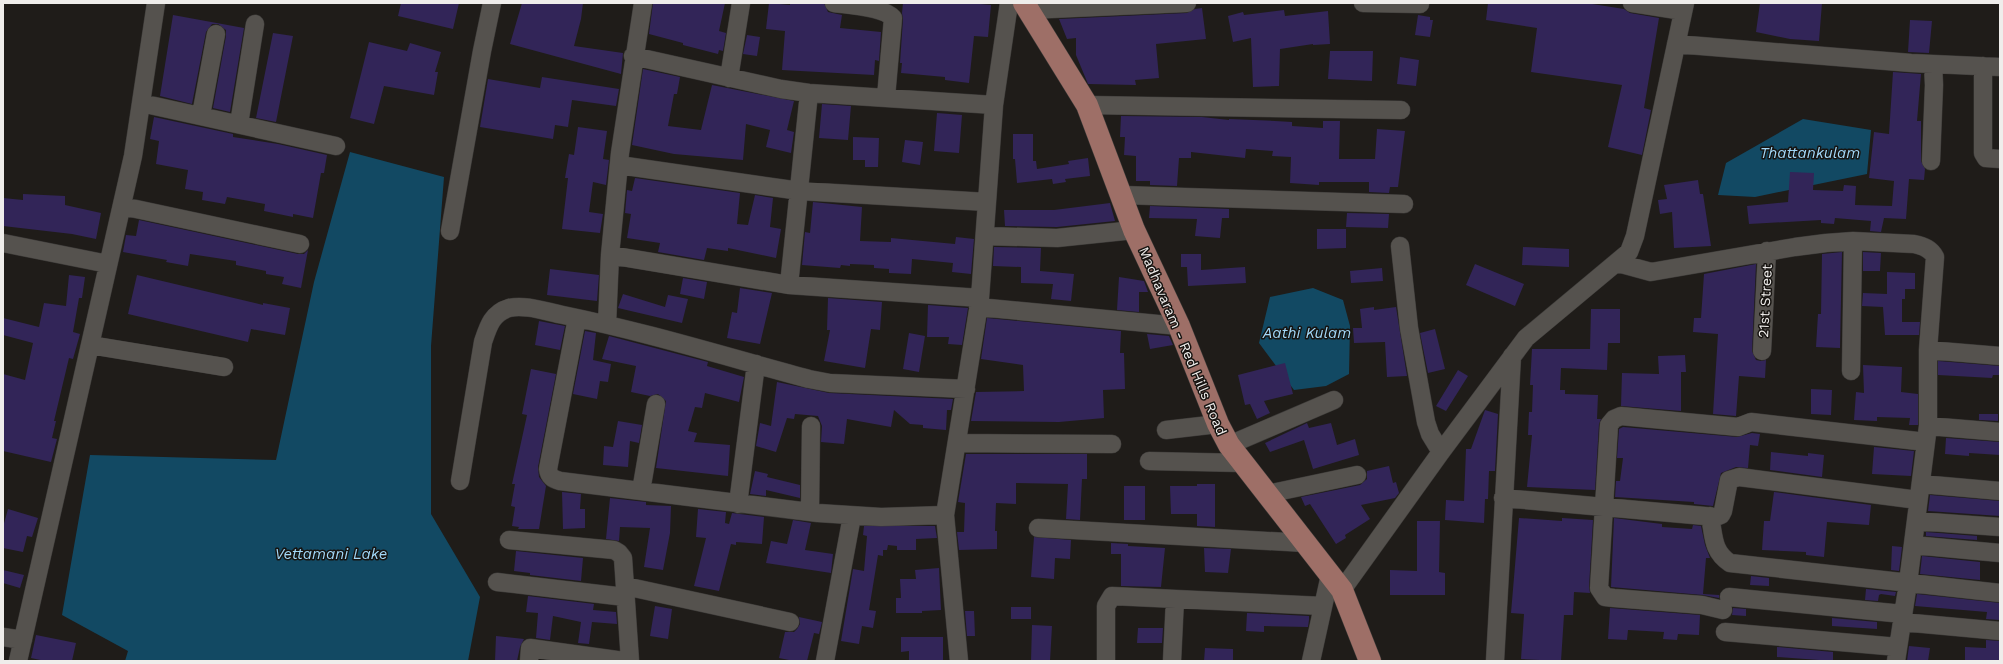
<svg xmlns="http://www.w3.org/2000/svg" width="2003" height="664" font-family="'Work Sans',sans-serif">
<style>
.water{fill:#124963}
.building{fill:#322558}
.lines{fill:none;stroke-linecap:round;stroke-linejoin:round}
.minor-casing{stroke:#3c3a38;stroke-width:19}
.major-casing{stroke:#3c3a38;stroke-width:23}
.minor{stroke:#55524e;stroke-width:18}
.major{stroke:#9e6f67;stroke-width:22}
.labels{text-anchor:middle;stroke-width:3;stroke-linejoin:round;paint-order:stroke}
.street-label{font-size:14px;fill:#efedeb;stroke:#161310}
.water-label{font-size:15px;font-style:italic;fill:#a2d8f8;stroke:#161310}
</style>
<rect width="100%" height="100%" fill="#1f1c19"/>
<path class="water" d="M1803 119 1871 130 1867 174 1755 197 1718 195 1726 163Z
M350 152 444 177 431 346V514L480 597 468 661H125L128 651 62 615 90 455 276 460 314 282Z
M1313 288 1343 300 1350 326 1349 374 1326 386 1294 390 1259 343 1270 297Z"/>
<path class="building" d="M401 3H459L453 29 398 16Z
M522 3H583L581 19 574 46 623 53 621 74 510 44Z
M653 3H725L719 31 726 33 723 51 719 50 718 54 683 45V43L649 34Z
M769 3 790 5V3H824L828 12 842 15 840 28 881 32 879 61 875 60 874 75 782 70 785 31 766 29Z
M903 3H970L991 5 988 37 974 36 969 83 945 80V77L901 73 902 63H900L903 19 902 13Z
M1488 3H1586L1624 9 1630 13 1659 18 1644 108 1651 110 1642 155 1608 147 1622 85 1531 72 1537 28 1486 20Z
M1760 3H1822L1819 41 1790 39 1756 32Z
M1202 8 1206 39 1156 44 1159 78 1135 80 1136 85 1088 84 1076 55V38L1067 39 1059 19 1187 13 1195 9Z
M1284 10 1285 16 1328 11 1330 44 1313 45V44L1280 49 1279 86 1253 87 1251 38 1233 42 1228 16 1243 12 1244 15Z
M173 15 244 28 230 112 213 108 226 36V30L218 24H212L206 32 192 104 160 96Z
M1418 15 1430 17V20H1433L1430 37 1415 35Z
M1910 20 1932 21 1929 53 1908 52Z
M273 33 293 36 276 122 256 118Z
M747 35 760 37 757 56 743 54Z
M369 42 407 51 410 43 441 52 435 72H438L434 95 384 86 374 124 350 118Z
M1330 51H1373L1372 81 1328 79Z
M1400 57 1419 60 1416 86 1397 84Z
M643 69 680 77 677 94H674L668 126 701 130 712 85 794 101 787 130 794 132 791 153 766 147 770 130 746 124 743 160 674 154 632 145Z
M1893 72 1921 74 1917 121H1921V161L1925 169 1924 180 1909 179 1906 219 1884 218 1881 232 1870 231 1871 221 1835 218 1834 224 1821 223V220L1749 224 1747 206 1788 202 1790 172 1814 173 1813 190 1843 191 1844 185 1856 186 1855 205 1892 206 1894 181 1869 178 1874 132 1889 134Z
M542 77 619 89 616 106 572 100 568 127 555 125 553 139 480 127 488 79 540 88Z
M822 104 851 106 848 140 819 138Z
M937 113 962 115 959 153 934 151Z
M1121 116 1202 117 1229 120V119L1275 121 1292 122V126L1323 128V121H1340L1339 159H1375L1377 129 1405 131 1398 187H1390L1389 193 1369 192V182H1319V185L1290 183 1291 157 1272 156 1273 151 1246 149 1245 158 1191 152V158H1179L1177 186 1150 185V181H1136V156L1124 155 1125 137H1120Z
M154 117 233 134V137L278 144 327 155 324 173H321L313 218 293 214V217L264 211 265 204 227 197 225 204 202 200 203 192 185 189 188 170 156 164 159 141 150 139Z
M578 127 607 131 603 159 609 160 606 185 593 182 589 212 603 214 600 233 562 229 568 178H565L569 154 574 155Z
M1013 134H1033V161H1036L1037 169 1069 164 1068 161 1088 158 1090 176 1065 179 1066 182 1053 184 1052 179 1017 183 1015 159H1013Z
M853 137 879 138 878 167H865V160H853Z
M905 140 923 142 920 165 902 162Z
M635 178 740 193 737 224 748 225 755 195 773 198 770 227 781 229 776 258 728 248V251L707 248 704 260 658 252 660 243 627 238 631 214 625 213 627 190 632 191Z
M1698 180 1700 194H1703L1711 246 1674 248 1672 212 1660 214 1658 200 1667 199 1664 185Z
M23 194 65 196V205L101 213 96 239 72 234 3 226V198L23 200Z
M813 202 862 207 860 241 891 242V238L955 244 956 237 974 239 971 274 952 272 953 263 912 259 911 274 889 273V269L874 268V265L850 264V266L841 265 840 268 802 265 805 232 810 233Z
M1110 203 1115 221 1057 227 1005 226 1004 210H1054Z
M1150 206 1229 209V218H1222L1220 238 1195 236 1197 219 1149 218Z
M1347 213 1389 214 1388 228 1346 227Z
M139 220 298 254H304L308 250 301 288 282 284 284 277 266 274V271L236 265V261L190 254 188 266 166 262 167 260 123 252 126 235 136 236Z
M1317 229H1346V248L1317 249Z
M994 247 1041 248 1040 271 1074 274 1071 301 1051 299 1053 284 1021 283V267L993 266Z
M1523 247 1569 249V267L1522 265Z
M1842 252 1840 348 1816 347 1818 314H1821L1822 254Z
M1863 252 1881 253 1880 271H1863Z
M1181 254H1201V270L1245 267 1246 283 1188 286 1187 267H1181Z
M1475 264 1524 284 1515 306 1466 285Z
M1756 264 1752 351 1756 360 1761 361 1766 360 1765 378 1739 376 1736 416 1713 414 1718 334 1693 332 1694 318H1701L1704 274Z
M1382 268 1383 281 1351 283 1350 271Z
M550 269 599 275 597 301 547 295Z
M1887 272 1915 273V289H1905V299H1902V322H1920L1919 335H1885L1883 307 1862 306 1863 293 1887 294Z
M69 275 85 277 82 298H79L73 332 80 334 73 359 69 358 54 421H56L52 438 57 439 51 462 3 451V374L25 380 33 343 3 335V318L39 327 44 303 66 306Z
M137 275 263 305V303L290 308 285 335 251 329 248 342 128 314Z
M1119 277 1144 281 1148 292H1139V312L1117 310Z
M683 278 707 282 704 299 680 294Z
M740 288 772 293 760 344 727 338 732 312 737 313Z
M623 294 665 307 668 295 688 299 682 323 618 308Z
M828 298 882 302 880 330 871 329 865 368 824 361 830 330H827Z
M928 305 968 308 962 345 948 344 949 337H927Z
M1374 307V310L1396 307 1407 376 1387 377 1385 342 1354 343 1353 328H1362L1360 309Z
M1591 309H1620V343H1608L1607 370 1561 368 1560 390H1565V394L1598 395 1597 419H1601L1599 424 1595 490 1527 487 1532 435H1528L1529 412H1532L1533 385H1530L1532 349H1590Z
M987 318 1121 331 1120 353H1124L1125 389 1103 390 1104 418 1059 422 971 421 976 392 1024 391 1023 365 981 359Z
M539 321 565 326 560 350 535 345Z
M1435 329 1445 369 1428 373 1420 333Z
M585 331 596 333 593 360 611 364 608 382 600 381 597 399 573 394Z
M909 333 925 336 919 372 903 369Z
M1147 334 1169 336 1173 345 1150 349Z
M609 336 708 362 707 366 744 377 739 402 705 393 702 408 695 407 688 431 697 433 694 442 730 445 728 476 656 468 666 401 658 394 650 396 631 392 636 366 602 359Z
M1685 355 1686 372H1681V411L1621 406 1622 373 1659 374 1658 356Z
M1938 361 2000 366V375H1993L1992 378 1938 375Z
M1285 363 1293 394 1264 401 1270 413 1257 419 1250 404 1245 405 1238 375Z
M1863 365 1902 367 1901 392 1918 394V425H1909L1910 418 1877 417V421L1854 420 1856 392 1864 393Z
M531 369 556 374 538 467 539 477 546 486 539 529H518L519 527 512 526 515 507 511 506 515 484H512L527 415 522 414Z
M1458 370 1468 376 1446 411 1436 406Z
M777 382 829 393 953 399 951 410H947L946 430 923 428V425L910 424 894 410 891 427 847 419 844 444 821 442 822 426 818 416 795 414 794 419 787 418 776 452 756 446 760 423 771 426Z
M1811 389 1832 390 1831 415 1811 414Z
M1485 410 1498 414 1495 471H1489L1488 499H1485L1484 523 1445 520 1446 500 1464 501 1466 449H1471Z
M1979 414H1998V421L1979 420Z
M618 421 642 425 639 443 630 441 628 467 603 465 604 446 613 447Z
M1307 423 1309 428 1331 423 1337 445 1355 439 1359 455 1313 469 1304 440 1270 452 1265 443Z
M1623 427 1737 437 1752 433 1760 434 1758 446 1750 445 1748 468 1736 467 1721 473 1713 506 1694 504V502L1615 497 1616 481H1620L1623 458H1617L1619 429Z
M1946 438 2000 442V455L1969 453V456L1945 454Z
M1874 447 1914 451 1911 476 1872 474Z
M1771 452 1808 456V453L1824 455 1822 477 1770 470Z
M966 454H1087V479H1082L1080 520 1066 519 1068 484 1016 483V504L996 503 995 531H997V549L959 550 957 532H964L965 503 958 502Z
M1389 466 1393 483 1396 482 1399 493 1395 498 1361 505 1370 519 1345 535 1346 538 1336 544 1310 504 1305 506 1301 497 1360 485 1367 479V471Z
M755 471 768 474 767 477 800 485V498L766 490V496L750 494Z
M1197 484H1215V527L1197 526V514H1171L1170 486H1197Z
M1124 486H1145V520H1124Z
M562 492 581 494 580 509H585V528L563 529Z
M1774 492 1871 505 1869 525 1827 522 1824 557 1806 555V552L1762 550 1764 521H1770Z
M1930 495 2000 501V516L1928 511Z
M610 498 646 502V505L671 506 670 533 663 570 644 567 650 528 620 527 619 541 606 539Z
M8 509 38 518 32 537 27 536 23 552 3 548V527Z
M698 509 726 512 725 523 729 524 732 513 764 517 762 544 736 542V545L731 544 719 591 694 586 706 538 696 537Z
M1519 518 1562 521V518L1593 520 1589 587 1590 593 1574 592 1573 615H1564L1561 661 1521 659 1524 614 1511 613Z
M1614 518 1662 524V527L1692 529 1693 525 1701 526 1705 545 1710 558H1706L1703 594 1719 595V598L1703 595 1611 587Z
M793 520 811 523 805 550 833 554 831 573 766 563 771 541 787 544Z
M1417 521H1440L1439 572 1445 573V595H1390V570L1417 571Z
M864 526H935L937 538 916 539V550H897V546L888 545 887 550H883V556L878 555 869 610 876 611 873 628 862 626 859 644 841 641 853 569 864 571 867 536 863 535Z
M1926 532 1977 536V540L1926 536Z
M1034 537 1071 540 1070 559 1055 558 1054 579 1031 577Z
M1111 543 1128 544V546L1165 548 1161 587 1121 586V554H1111Z
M1892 546 1902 547 1899 571 1891 570Z
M1204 548 1231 549 1228 573 1205 572Z
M516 551 583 558 581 581 530 575V573L514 571Z
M1922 556 1980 562V580L1920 574Z
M939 568 941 610 922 611V613H896V598H901L900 579H916L915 570Z
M3 570 24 575 20 588 3 583Z
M1751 576 1769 578V586L1750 585Z
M1866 589 1896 592 1895 596 1881 594 1879 595 1878 601 1865 600Z
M1917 594 2000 603V620L1986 619 1987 612 1915 606Z
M528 596 594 604 593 610 616 612 617 624 592 622 589 644 578 643 581 622 553 616 550 640 536 638 538 613 526 612Z
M655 606 672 609 668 639 650 636Z
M1011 607H1031V619H1011Z
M1610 608 1700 615 1699 635 1678 634 1677 640 1663 639 1664 632 1628 630 1627 640 1608 639Z
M1733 608 1746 609V616L1732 615Z
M965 611H974L975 636H967Z
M1247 613 1309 616V620L1308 627 1264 626V632L1246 631Z
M799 617 822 622 819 634 814 633 807 661H794L779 658 785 632H794L797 629 800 624Z
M1832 618 1877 622V629L1832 626Z
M1032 625 1052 626 1050 661H1031Z
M1138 628H1163L1162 643H1137Z
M36 635 76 643 72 661H45L31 658Z
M496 636 524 639 520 647 517 661H495Z
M901 637H943V661H909V651L901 652Z
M1986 640 2000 641V661H1965V647L1986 648Z
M1909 646 1930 648 1928 661H1907Z
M1777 647 1833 652V661L1777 657Z
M1205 648 1233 649V661H1204Z"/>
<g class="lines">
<defs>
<path id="minor" d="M834 3C848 5 884 7 893 18L886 97
M1363 3 1420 4
M1632 3 1683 11
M1029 10 1187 3
M1676 44 1911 63 2000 67
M633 56 781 89 809 93 994 105
M1983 66V153L1986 158 2000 159
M729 78 741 3
M141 103 336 146
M1087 105 1401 110
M201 115 216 34
M239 124 255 24
M1931 161 1934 85 1933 64
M619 165 800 191 987 202 994 105 1009 3
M1122 195 1404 204
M122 206 300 244
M450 231 482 51 492 3
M985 236 1057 238 1134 230
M3 243 108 264
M1400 246 1409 328 1426 422 1430 434 1441 452
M610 255 620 153 643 3
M1618 263 1651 272 1795 247 1826 243 1853 241 1914 244C1924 246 1931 249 1935 257L1928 350V426L1908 583 1896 661
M789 285 809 93
M978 307 1179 326
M577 318 548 469C549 477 553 479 560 481L818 513 881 517 945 515 980 298 987 202
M607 324 610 255 789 285 980 298
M90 345 224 367
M1928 350 2000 356
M1762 351 1767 251
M1851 371 1853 241
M1928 426 2000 432
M1166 430 1218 424
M958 443 1112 444
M1229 445 1334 400
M1149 461 1243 463
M460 481 483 342C488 327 492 313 509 308 525 304 547 312 563 315 646 332 727 357 809 379L830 383 966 389
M1921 484 2000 491
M641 491 656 404
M1267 494 1357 475
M1503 498 1716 517 1721 515 1723 511 1729 480 1739 477 1918 500
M738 504 756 364
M810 512 811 426
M945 515 959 661
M1710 516C1714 536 1712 551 1730 563L2000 593
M1916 521 2000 527
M1038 528 1305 543
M509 540 614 550 619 553 623 558 630 661
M1913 545 2000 553
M497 582 625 597
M625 586 790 622
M1342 590 1441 452 1526 338 1629 252 1635 236 1685 3
M1729 597 1903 614
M1723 610 1702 605 1614 598 1605 597 1599 588 1609 425 1614 419 1621 416 1738 427 1751 422 1926 442
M1902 622 2000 631
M1725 632 1898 647
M3 637 23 640
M18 661 133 156 156 3
M529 661 530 648 624 661
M825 661 852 516
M1106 661V606L1112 596 1323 606
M1172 661 1175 599
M1311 661 1330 575
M1495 661 1512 356"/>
<path id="major" d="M1024 3 1087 105 1134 230 1179 326 1218 424 1229 445 1342 590 1370 661"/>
</defs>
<use href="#minor" class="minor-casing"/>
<use href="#major" class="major-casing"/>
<use href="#minor" class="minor"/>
<use href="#major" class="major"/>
</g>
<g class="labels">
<g class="street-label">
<text transform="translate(1765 301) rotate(-87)" y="5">21st Street</text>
<text transform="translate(1183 341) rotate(67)" y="5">Madhavaram - Red Hills Road</text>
</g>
<g class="water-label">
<text x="1810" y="158">Thattankulam</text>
<text x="1307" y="338">Aathi Kulam</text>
<text x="331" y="559">Vettamani Lake</text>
</g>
</g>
<rect width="2003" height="664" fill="none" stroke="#efedeb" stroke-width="8"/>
</svg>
